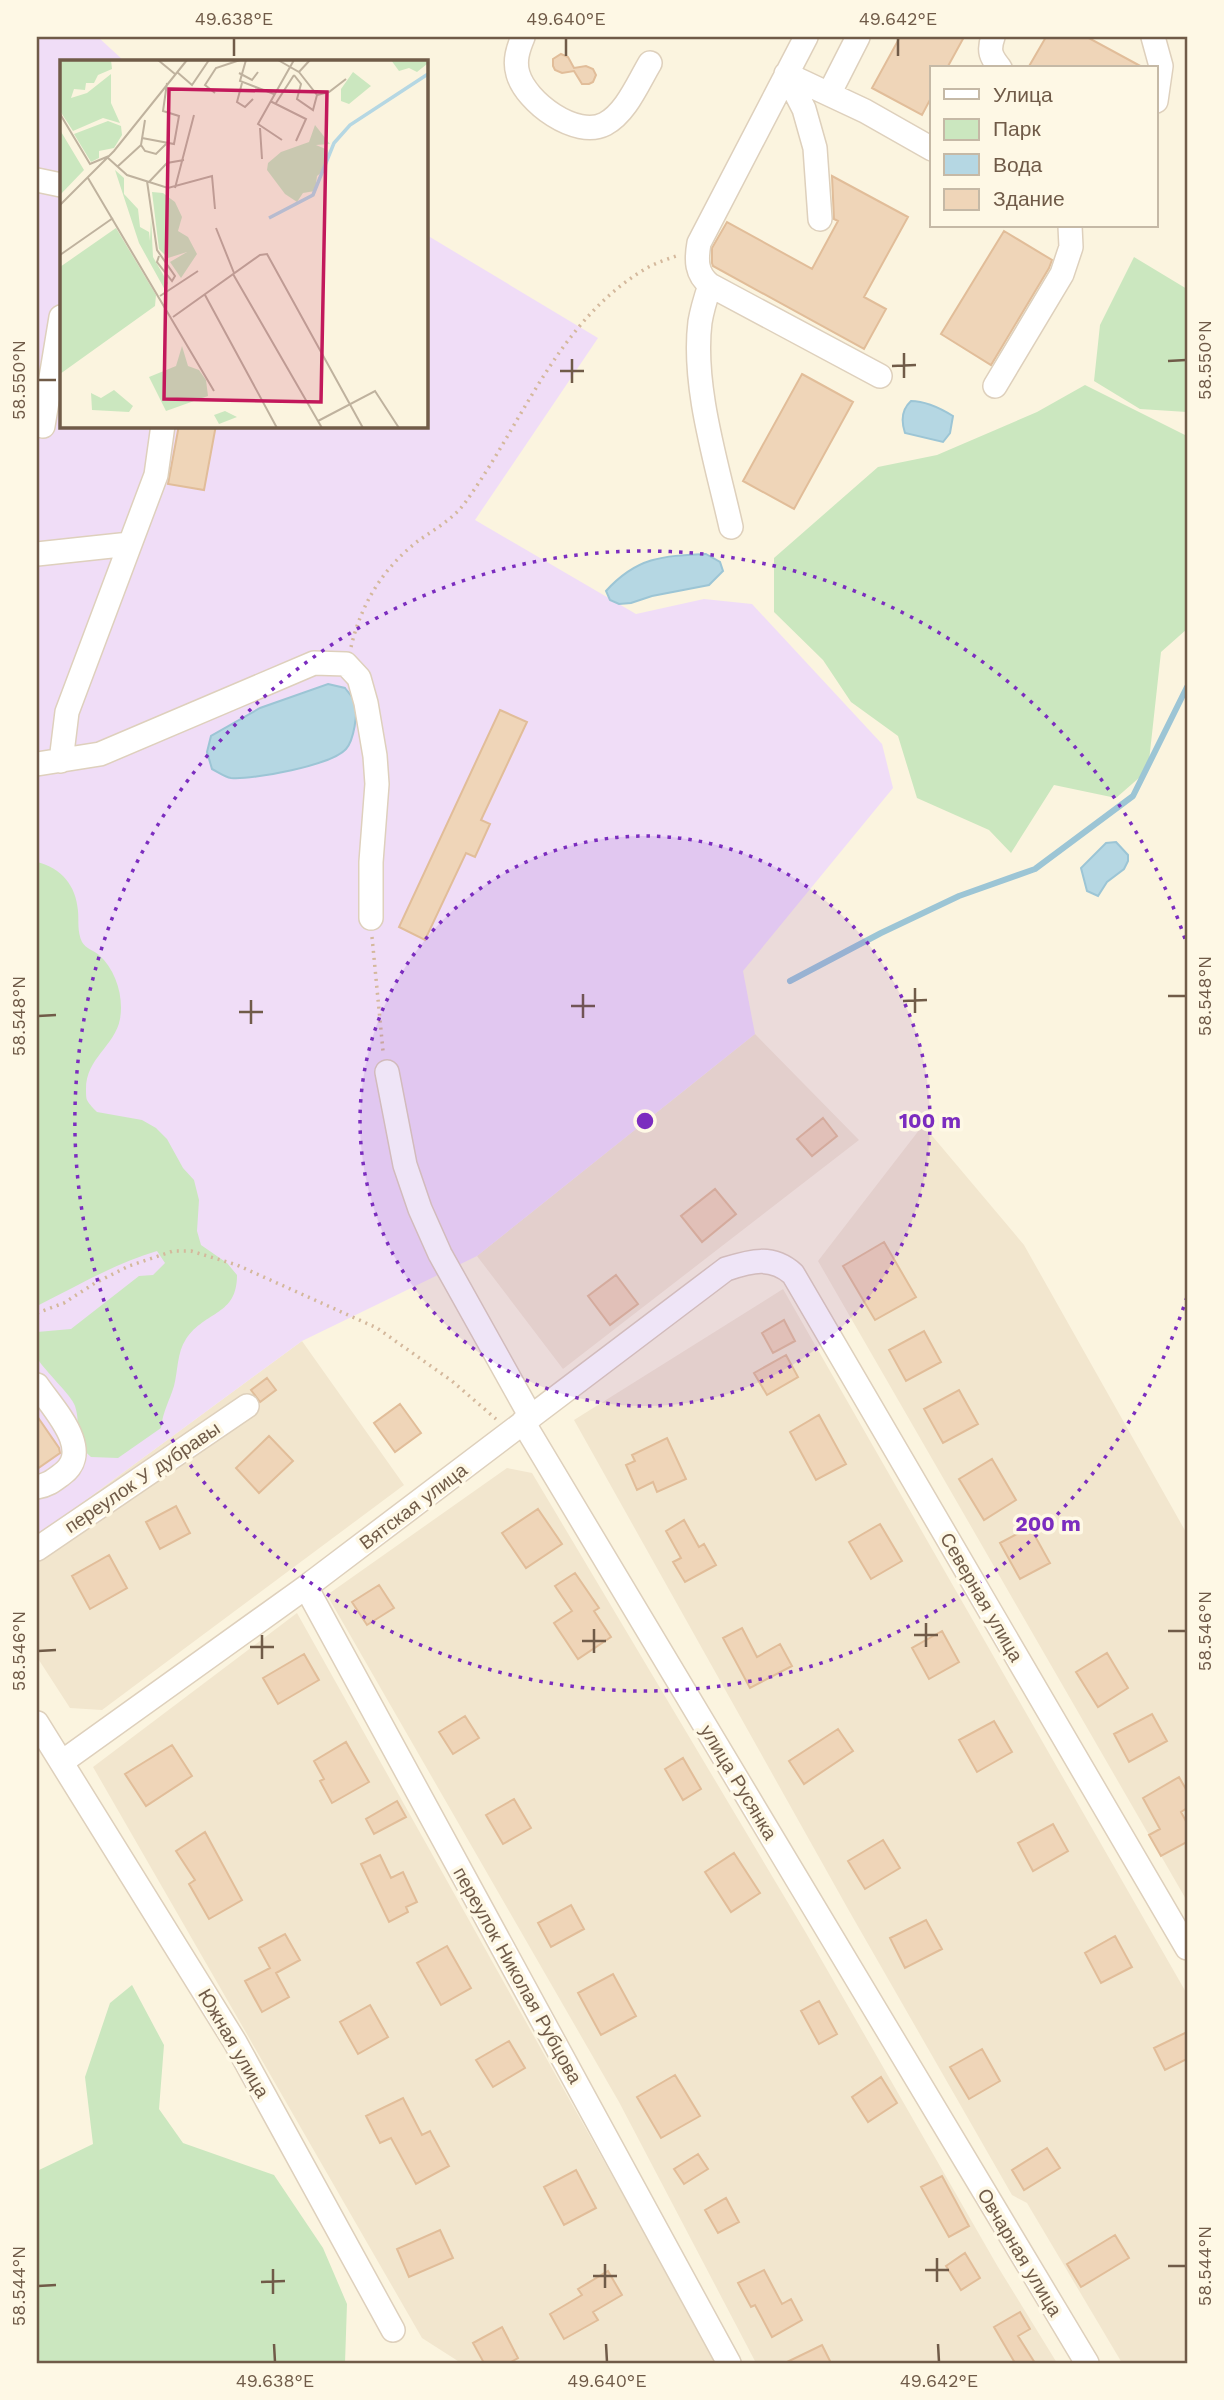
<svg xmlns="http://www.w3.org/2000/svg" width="1224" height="2400" font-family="'Work Sans',sans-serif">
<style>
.residential{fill:#f2e6ce}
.education{fill:#f0ddf7}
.green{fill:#cbe7bf}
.water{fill:#b5d7e3;stroke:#9cc5d5;stroke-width:2}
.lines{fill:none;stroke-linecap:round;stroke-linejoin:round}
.stream{stroke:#9cc5d5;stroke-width:6}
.building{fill:#efd5b8;stroke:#e1bd99;stroke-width:2}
.minor-casing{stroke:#ded0bc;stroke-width:26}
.path{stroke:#d4b89c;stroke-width:3.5;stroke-dasharray:2 5;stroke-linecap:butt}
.minor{stroke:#fff;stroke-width:23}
.ticks{fill:none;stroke:#705b48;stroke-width:2.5}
.ring{fill:none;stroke:#7b2cbf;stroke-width:3.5;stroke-dasharray:3.5 7}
.labels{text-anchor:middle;stroke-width:7;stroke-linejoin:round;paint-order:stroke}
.street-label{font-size:19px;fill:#705b48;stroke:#fef8e5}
.inset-river{fill:none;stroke:#b5d7e3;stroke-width:3.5}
.inset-road{fill:none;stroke:#bfb29e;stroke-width:2}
.view{fill:#c2185b;fill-opacity:0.15;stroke:#c2185b;stroke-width:3.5}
.inset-edge{fill:none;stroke:#705b48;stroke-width:3.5}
.centre{fill:#7b2cbf;stroke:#fef8e5;stroke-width:3.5}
.ring-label{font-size:21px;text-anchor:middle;font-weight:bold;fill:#7b2cbf;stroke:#fef8e5;stroke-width:7;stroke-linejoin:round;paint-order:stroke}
.neatline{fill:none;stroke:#705b48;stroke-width:2.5}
.ticks-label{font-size:18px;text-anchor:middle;fill:#705b48}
</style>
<rect width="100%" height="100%" fill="#fbf4df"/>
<path class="residential" d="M755 1034 859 1140 563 1369 477 1256Z
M923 1125 1024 1245 1187 1534V1901L818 1261Z
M783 1289 1187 1994V2363H1122L1027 2203 1012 2195 848 1909 574 1420Z
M302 1341 404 1485 102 1710 70 1708 37 1657V1536Z
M507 1468 532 1473 806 1933 998 2267 1057 2363H756L619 2102 327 1595Z
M297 1613 717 2363H461L422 2338 93 1767Z"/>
<path class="education" d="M37 37H98L124 61H61V425H425V234L598 338 475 520 636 614 704 599 752 604 882 744 893 788 743 971 755 1034 477 1256 302 1341 37 1536Z"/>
<path class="green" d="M1134 257 1187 289V412L1140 409 1094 381 1100 325Z
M1085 385 1187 436V629L1161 652 1148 770 1116 798 1054 785 1011 853 989 830 917 798 898 736 851 702 823 660 774 612V558L878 467 937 455 1037 412Z
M37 862C61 868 76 885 78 911 79 922 77 931 82 942 86 949 93 950 99 955 116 970 124 997 120 1019 115 1046 86 1058 86 1089 86 1092 86 1098 87 1100 89 1104 94 1109 97 1112L142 1120 156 1128 167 1139 183 1168 194 1180 199 1200 197 1231 201 1245 227 1263 237 1275C237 1316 206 1310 186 1339 177 1352 178 1371 174 1386 169 1402 163 1411 161 1428L118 1458 91 1457C71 1439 82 1428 75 1406 72 1396 45 1371 37 1358V1332L71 1329 139 1276 153 1275 165 1263 157 1251C114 1264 77 1286 37 1306Z
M132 1985 164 2045 159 2109 183 2143 274 2175 323 2248 347 2304 345 2363H37V2171L93 2144 85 2077 110 2003Z"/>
<path class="water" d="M911 401C926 401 940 408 953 416L950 433 943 442 905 433C901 421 901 410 911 401Z
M706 554 720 562 723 571 709 585 652 596 631 603 619 604 610 600 606 591C637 557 662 556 706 554Z
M328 684 345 688C348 692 353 697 355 702 358 713 354 740 346 749 332 765 253 780 231 778 225 777 218 772 212 769L207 752 211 736 260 708Z
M1116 842 1128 855V861L1124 869 1107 882 1098 896 1087 891 1081 868 1106 843Z"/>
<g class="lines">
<path class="stream" d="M790 981 881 933 959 896 1035 869 1133 796 1187 687"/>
</g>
<path class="building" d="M900 37H964L947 68H932V96L922 115 872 88Z
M1046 37H1087L1144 68H1028Z
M561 54 568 57 574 68 586 66 593 69 596 75 593 82 589 84H582L574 71 562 73 555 70 553 66V59Z
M832 176 908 217 864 297 886 309 864 349 713 266 712 263V248L727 222 812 269 838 221 834 219Z
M1004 231 1052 260 1049 268 991 365 941 334Z
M802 374 853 402 794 509 743 481Z
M179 425H216L204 490 168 484Z
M500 710 527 722 481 820 490 824 475 857 466 853 425 940 399 927Z
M823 1118 837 1136 812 1156 797 1139Z
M715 1189 736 1214 702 1242 681 1216Z
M884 1242 916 1297 875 1320 843 1266Z
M616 1275 638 1304 610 1325 588 1296Z
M784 1320 795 1341 773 1353 762 1333Z
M924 1331 941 1362 906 1381 889 1350Z
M786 1355 798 1377 767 1395 754 1373Z
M267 1378 276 1390 260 1402 251 1390Z
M959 1390 978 1424 943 1443 924 1409Z
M400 1404 421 1433 395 1452 374 1423Z
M819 1415 846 1464 816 1480 790 1432Z
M37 1416 59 1448 60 1453 37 1469Z
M269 1436 293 1461 259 1493 236 1468Z
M667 1438 686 1479 657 1492 653 1482 637 1490 626 1465 635 1461 632 1455Z
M992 1459 1016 1500 984 1520 959 1479Z
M176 1506 190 1533 160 1549 146 1522Z
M538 1509 562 1544 526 1568 502 1533Z
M684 1520 699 1547 704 1544 716 1565 685 1582 673 1562 681 1558 666 1531Z
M880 1524 902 1561 871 1579 849 1542Z
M1030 1527 1050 1563 1020 1579 1000 1543Z
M109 1555 127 1588 90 1609 72 1576Z
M575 1573 599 1608 594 1611 611 1637 578 1659 554 1623 572 1611 555 1586Z
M379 1585 394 1608 367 1625 352 1602Z
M742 1628 757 1657 780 1644 792 1666 750 1688 723 1638Z
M942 1631 959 1662 929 1679 912 1648Z
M1107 1653 1128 1688 1098 1707 1076 1672Z
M304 1654 319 1680 278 1704 263 1678Z
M1152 1714 1167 1741 1129 1762 1114 1734Z
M465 1716 479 1738 453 1754 439 1732Z
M994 1721 1012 1752 977 1772 959 1740Z
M838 1729 853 1751 804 1784 789 1761Z
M346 1742 369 1782 332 1803 320 1781 324 1779 314 1761Z
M172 1745 192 1776 146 1806 125 1774Z
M683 1758 701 1789 683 1800 665 1769Z
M1179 1777 1187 1791V1808L1181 1812 1187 1823V1842L1161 1856 1149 1835 1160 1829 1143 1798Z
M514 1799 531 1828 503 1844 486 1815Z
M397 1801 406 1817 374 1834 366 1819Z
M1053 1824 1068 1851 1033 1871 1018 1843Z
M205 1832 242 1900 209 1919 189 1884 195 1880 176 1851Z
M883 1840 900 1868 865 1889 848 1861Z
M734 1853 760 1893 731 1912 705 1872Z
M380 1855 391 1878 403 1872 417 1902 406 1907 408 1912 389 1922 361 1864Z
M571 1905 584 1929 551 1947 538 1923Z
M926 1920 942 1949 905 1968 890 1938Z
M285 1934 300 1960 276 1973 289 1997 262 2012 245 1981 270 1968 259 1948Z
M1115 1936 1132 1967 1101 1983 1085 1953Z
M447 1946 471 1988 441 2005 417 1963Z
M613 1974 636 2016 601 2035 578 1993Z
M819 2001 837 2034 819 2044 801 2011Z
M370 2005 388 2037 358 2054 340 2022Z
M1187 2032V2059L1165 2070 1154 2048Z
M509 2041 525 2068 493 2087 476 2060Z
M982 2049 1000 2081 969 2099 950 2067Z
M675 2075 700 2116 661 2138 637 2097Z
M881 2077 897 2103 868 2122 852 2097Z
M403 2098 422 2135 430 2131 449 2166 416 2184 391 2138 380 2143 366 2116Z
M1047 2148 1060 2168 1024 2190 1012 2170Z
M698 2154 708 2169 684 2184 674 2169Z
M576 2170 596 2208 564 2225 544 2187Z
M942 2176 969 2226 949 2237 921 2187Z
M726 2198 739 2222 718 2233 705 2210Z
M440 2230 453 2258 409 2277 397 2249Z
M1115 2235 1129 2258 1081 2287 1067 2264Z
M965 2253 980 2278 961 2290 946 2266Z
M764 2270 782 2304 791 2299 802 2320 772 2337 755 2305 751 2307 738 2283Z
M608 2271 622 2295 593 2312 598 2320 564 2339 550 2314 582 2295 578 2289Z
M1020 2312 1030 2329 1018 2336 1035 2363H1015L994 2327Z
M502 2327 518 2358 509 2363H484L473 2343Z
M822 2345 831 2363H785Z"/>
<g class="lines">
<defs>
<path id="minor" d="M523 37C518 49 514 61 518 74 526 102 576 139 605 124 626 113 638 83 650 63
M806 37 699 243C696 260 696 274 710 285L880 376
M993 37C988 51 991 57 1000 68
M1153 37 1161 66 1156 101
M786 74 865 111 932 149
M786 74 804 109 815 148 820 219
M829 94 858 37
M37 180 61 185
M710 285C706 297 702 310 700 322 692 386 717 464 731 527
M995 386 1062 274 1071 247 1070 226
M37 424 43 426 61 317
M37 554 130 544
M61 761 67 712 156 475 163 425
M37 764 100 754 314 663 346 664 359 678 366 703 375 756 377 784 371 862V918
M387 1072 405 1165 420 1209 440 1254 531 1417
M37 1385C54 1410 95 1451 61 1475 53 1481 48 1485 37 1487
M523 1422 1087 2363
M37 1549 247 1406
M306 1587 729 2363
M37 1723 235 2042 393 2330
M62 1762 306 1587 726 1269C751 1261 772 1255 793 1274L1187 1948"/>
</defs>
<use href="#minor" class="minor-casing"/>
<path class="path" d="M351 647C361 604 383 568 418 541 435 529 455 518 467 500 523 422 558 321 645 269 655 263 668 259 679 255
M372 937 383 1051
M37 1313 64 1303 95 1283 129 1266 173 1251H191L237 1265 377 1328 452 1381 496 1419"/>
<use href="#minor" class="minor"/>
</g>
<path class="ticks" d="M234 38V56M566 38V56M898 38V56M904 353V378M572 359V383M1168 361 1186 360M892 366 916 365M560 371H584M38 380H56M915 988V1013M583 994V1018M1168 996H1186M251 1000V1024M903 1001 927 1000M571 1006H595M239 1012H263M38 1016 56 1015M926 1623V1647M594 1629V1653M1168 1631H1186M262 1635V1659M914 1635H938M582 1641H606M250 1647H274M38 1651 56 1650M937 2258V2282M605 2264V2288M1168 2266H1186M273 2269V2294M925 2270H949M593 2276H617M261 2282 285 2281M38 2286 56 2285M274 2344 275 2362M606 2344 607 2362M938 2344 939 2362"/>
<circle cx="645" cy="1121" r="285" fill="#7b2cbf" fill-opacity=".12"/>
<g class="ring">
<circle cx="645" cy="1121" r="285"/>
<path d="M1187 1297A570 570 0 1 1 1187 945"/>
</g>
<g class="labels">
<g class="street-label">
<text transform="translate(142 1477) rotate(-34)" y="7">переулок У дубравы</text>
<text transform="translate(413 1506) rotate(-37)" y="7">Вятская улица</text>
<text transform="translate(982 1597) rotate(60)" y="7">Северная улица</text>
<text transform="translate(739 1782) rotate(59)" y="7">улица Русянка</text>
<text transform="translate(518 1975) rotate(61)" y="7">переулок Николая Рубцова</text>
<text transform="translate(234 2043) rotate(60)" y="7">Южная улица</text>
<text transform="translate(1020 2252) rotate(59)" y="7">Овчарная улица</text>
</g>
</g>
<g transform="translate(60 60)">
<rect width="368" height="368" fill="#fbf4df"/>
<path d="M0 0H51L52 9 38 15 34 23H26L25 30 14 29 11 38 27 33 51 14V43L60 63 43 58 13 71 0 51ZM331 0H367V4L357 12 349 8 339 11ZM293 12 311 26 289 44 281 41V29ZM48 61 61 66 62 75 54 88 39 91V98L31 102 14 74ZM255 65 270 84 256 85 268 90 267 108 257 116 255 131 243 133 237 142 225 134 207 110 208 103 221 92 249 82ZM0 70 24 110 0 135ZM55 110 64 118V134L78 149 80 167 89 172 90 181 91 157 93 197 108 223 105 230 79 183ZM92 132 103 133 115 142 122 157 118 171 128 177 137 194 121 218 110 202 127 192 108 198 99 189ZM56 168 96 235 95 246 0 314V207ZM122 286 128 306 139 310 146 320 148 336 106 351 89 317 116 306ZM54 330 73 346 69 352 32 350 31 333 41 338ZM165 351 177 357 159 364 154 355Z" fill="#cbe7bf"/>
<path class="inset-river" d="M209 158 253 135 274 83 290 65 368 14"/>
<path class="inset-road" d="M98 0 115 14M186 0 180 21 214 34M218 0 239 12 250 0M117 12 132 25 149 0M179 13 192 20 198 12M234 15 241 24 237 39 253 50 257 35 239 12M182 23 177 42 185 47 193 39M155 33 145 25 156 8 180 0M257 35 269 32 286 19M210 41 246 59 236 81M216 43 234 15M0 54 30 104 49 96M85 60 81 85 85 91 96 94 106 84M200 68 202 99M82 78 114 84 119 56 103 51 107 23M222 80 198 64 234 0M48 98 67 115 108 128 152 116 155 149M57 107 81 85M28 118 154 331M87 121 97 190 115 216 112 221 97 202 99 196M89 122 107 103 124 100M115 128 134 55M0 145 54 91 127 0M156 168 174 213M0 195 53 158M173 214 262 368M145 235 217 368M100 236 138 211M113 257 200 195 207 194 303 368M258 361 315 331 339 368"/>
<path class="view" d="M109 29 267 32 261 342 104 339Z"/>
<rect width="368" height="368" class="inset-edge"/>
</g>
<circle cx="645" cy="1121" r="10" class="centre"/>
<g class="ring-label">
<text x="930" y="1128">100 m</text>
<text x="1048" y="1531">200 m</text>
</g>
<rect width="1224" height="2400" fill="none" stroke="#fef8e5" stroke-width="77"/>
<rect x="930" y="66" width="228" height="161" fill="#fef8e5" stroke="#c5b9a6" stroke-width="2"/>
<rect x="944" y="89" width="35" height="10" fill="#ffffff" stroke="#c5b9a6" stroke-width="2"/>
<text x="993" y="102" font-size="21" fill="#705b48">Улица</text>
<rect x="944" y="119" width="35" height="21" fill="#cbe7bf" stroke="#c5b9a6" stroke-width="2"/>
<text x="993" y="136" font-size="21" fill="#705b48">Парк</text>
<rect x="944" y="154" width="35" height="21" fill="#b5d7e3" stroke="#c5b9a6" stroke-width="2"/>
<text x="993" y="172" font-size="21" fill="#705b48">Вода</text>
<rect x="944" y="189" width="35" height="21" fill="#efd5b8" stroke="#c5b9a6" stroke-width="2"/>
<text x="993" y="206" font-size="21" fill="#705b48">Здание</text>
<rect x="38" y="38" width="1148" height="2324" class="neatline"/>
<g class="ticks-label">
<text x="234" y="25">49.638°E</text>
<text x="566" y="25">49.640°E</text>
<text x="898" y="25">49.642°E</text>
<text transform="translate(1205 360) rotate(-90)" y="6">58.550°N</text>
<text transform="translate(19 380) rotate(-90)" y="6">58.550°N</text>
<text transform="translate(1205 996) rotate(-90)" y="6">58.548°N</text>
<text transform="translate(19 1016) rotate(-90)" y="6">58.548°N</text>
<text transform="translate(1205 1631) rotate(-90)" y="6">58.546°N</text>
<text transform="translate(19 1651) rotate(-90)" y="6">58.546°N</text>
<text transform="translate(1205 2266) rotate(-90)" y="6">58.544°N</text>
<text transform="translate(19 2286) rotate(-90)" y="6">58.544°N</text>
<text x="275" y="2387">49.638°E</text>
<text x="607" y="2387">49.640°E</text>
<text x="939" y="2387">49.642°E</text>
</g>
</svg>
